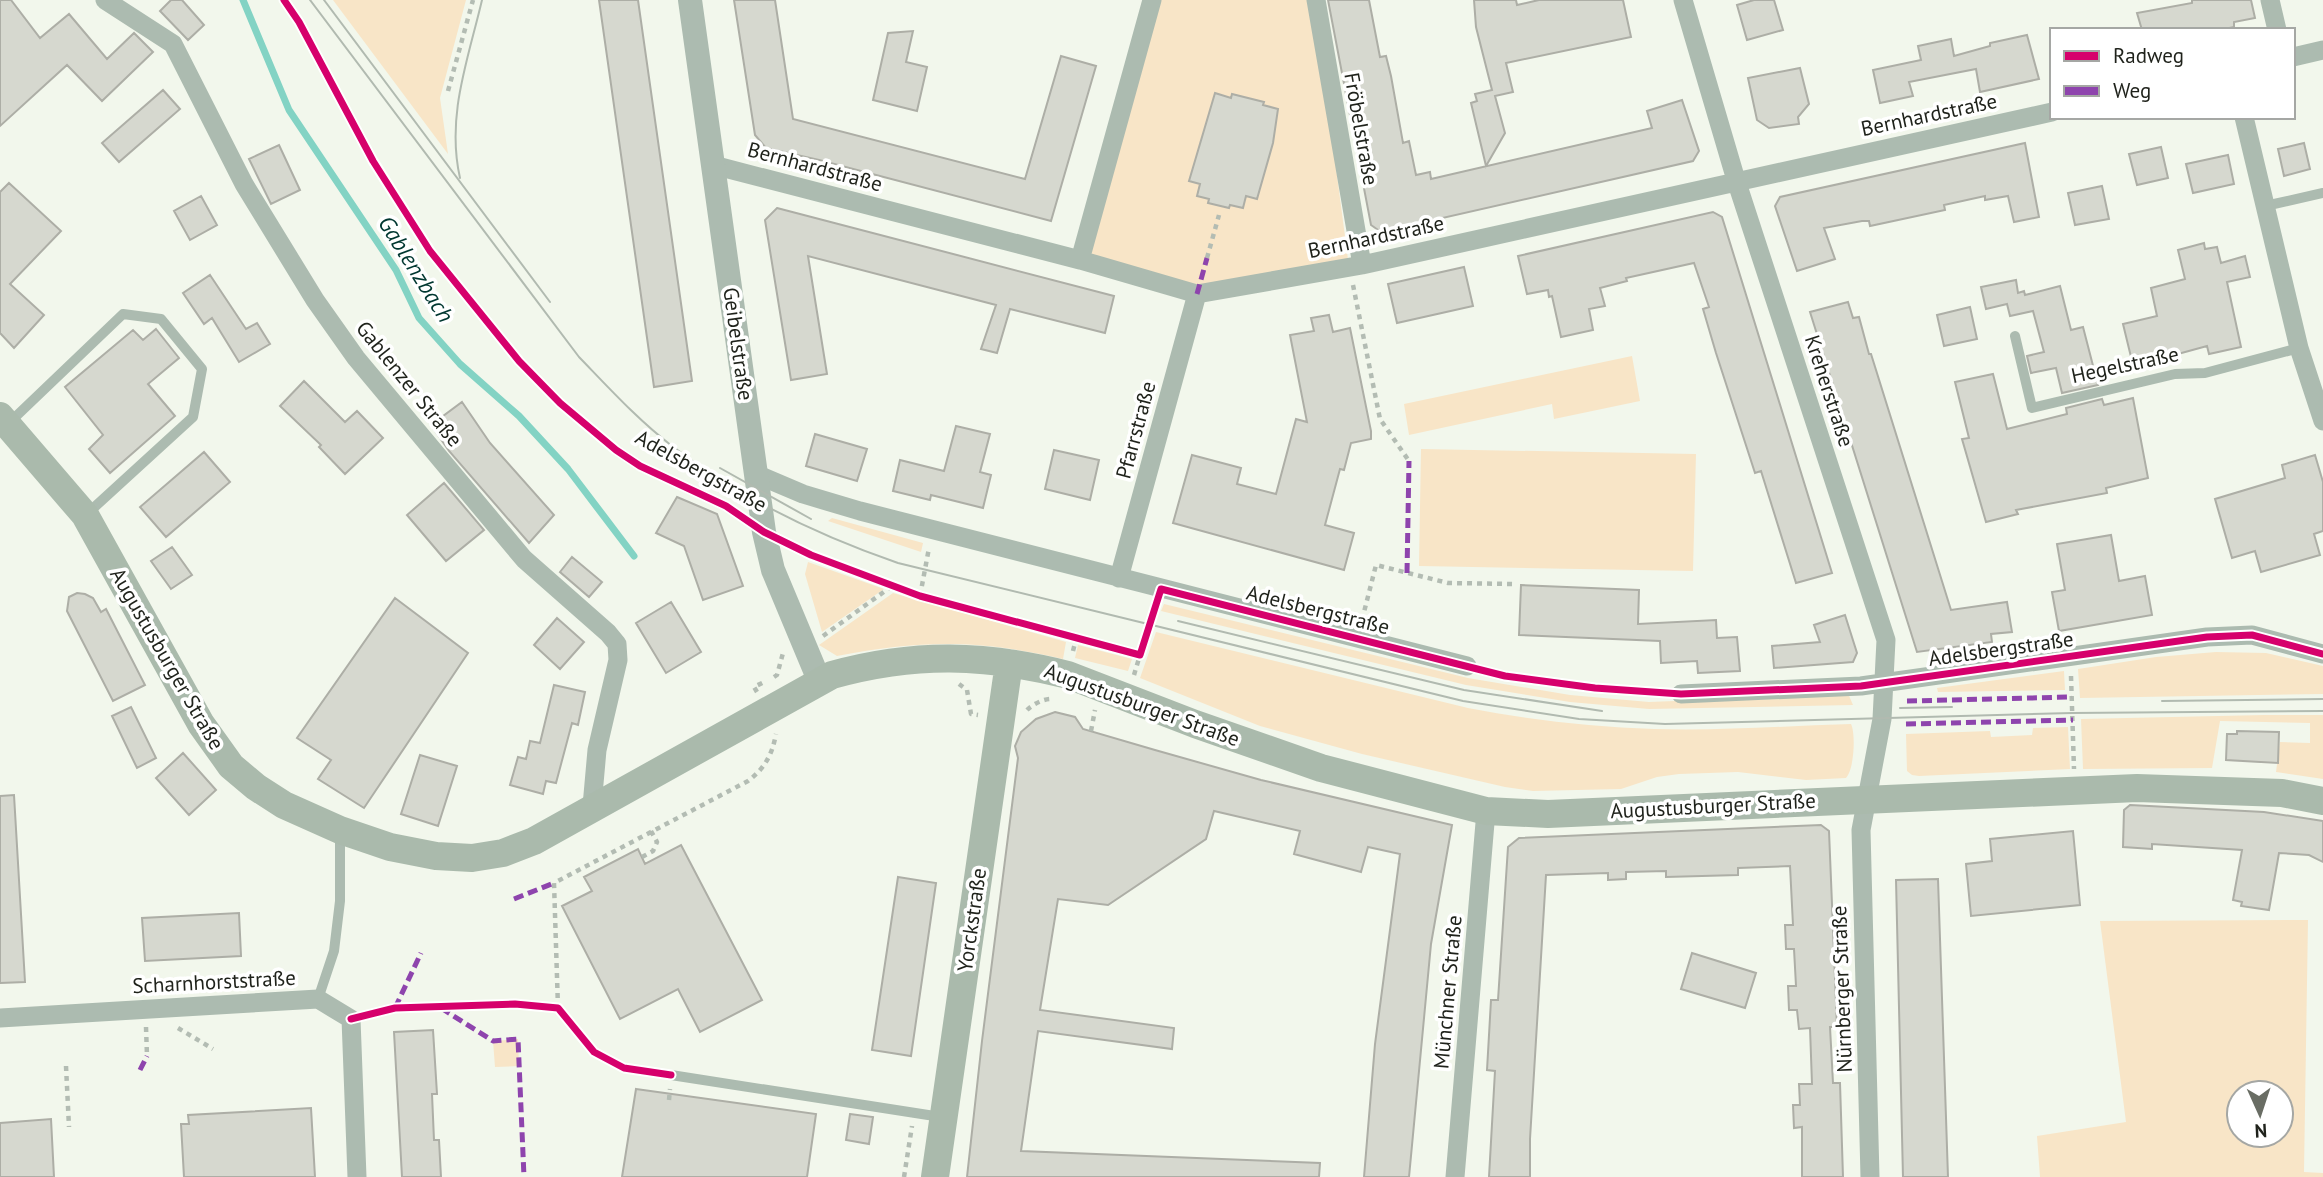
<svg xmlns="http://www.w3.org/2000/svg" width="2323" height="1177" font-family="'PT Sans',sans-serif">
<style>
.green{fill:#f8e5c7;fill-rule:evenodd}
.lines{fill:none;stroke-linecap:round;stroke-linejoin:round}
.stream{stroke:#83d3c4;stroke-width:7}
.building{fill:#d6d8cf;stroke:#adaea6;stroke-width:2}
.path{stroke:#b3bcb3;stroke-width:4.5;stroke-dasharray:5 5;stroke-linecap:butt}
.service{stroke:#acbbb0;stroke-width:10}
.minor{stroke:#acbbb0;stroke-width:19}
.tertiary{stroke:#acbbb0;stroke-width:24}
.secondary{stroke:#aabaac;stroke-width:28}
.tram{stroke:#b1bab0;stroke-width:2}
.quiet{stroke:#8e44ad;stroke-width:5;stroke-dasharray:10 5;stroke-linecap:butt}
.cycleway-casing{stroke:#fff;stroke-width:11}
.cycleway{stroke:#d6006c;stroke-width:7}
.labels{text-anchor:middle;stroke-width:7;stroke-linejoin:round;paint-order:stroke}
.street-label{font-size:21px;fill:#1f221b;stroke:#fff}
.water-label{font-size:23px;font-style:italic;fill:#003730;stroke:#fff}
</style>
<rect width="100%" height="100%" fill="#f2f7ec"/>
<path class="green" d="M333 0H466L440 98 448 154Z
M1152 0H1314L1349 267 1197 294 1080 260Z
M1632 356 1640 401 1554 419 1552 404 1409 435 1404 404Z
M1421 449 1696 454 1693 571 1419 566Z
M832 518 923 543 921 552 828 521Z
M808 562 884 589 822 632 805 574Z
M893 593 1066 642 1063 659C978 639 921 640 837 656L819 645Z
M1164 604 1468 678 1570 695 1649 702 1751 698 1847 691 1853 705 1649 709 1570 702 1466 685 1161 611Z
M1156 632 1468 708C1529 720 1591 727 1654 729 1719 731 1785 726 1851 724 1856 734 1854 770 1846 778L1806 780 1738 772 1679 774 1657 777 1621 789 1533 791 1505 787 1362 754 1260 726 1140 678Z
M1078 645 1132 659 1128 671 1075 658Z
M2216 652 2266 653 2323 666V694L2080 698 2078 669 2156 657Z
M2064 671 2065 690 1938 692 1937 688Z
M2264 715H2323V779L2276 772 2280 742 2310 743V723L2220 721 2212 768 2083 769 2081 719Z
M2068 727 2070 769 1919 776 1912 775 1907 771 1906 734 1990 731 1991 737 2032 735 2033 728Z
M2308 920 2304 1172 2323 1173V1177H2040L2037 1136 2126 1122 2100 921ZM2239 1093H2281V1135H2239Z
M518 1039 519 1066 495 1067 493 1041Z"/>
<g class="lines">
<path class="stream" d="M243 0 289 110 396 270 419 318 460 364 519 416 568 469 634 556"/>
</g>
<path class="building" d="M0 0H11L40 38 69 14 107 59 134 33 153 52 102 101 67 65 0 126Z
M171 0H182L204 25 188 40 160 11Z
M599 0H638L692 381 654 387Z
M734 0H775L793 119 1025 179 1061 56 1096 66 1051 221 819 160 766 148 755 135Z
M1328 0H1369L1380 57 1386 56 1391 76 1403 143 1409 141 1416 175 1430 172 1431 179 1652 128 1647 111 1682 100 1699 151 1693 161 1381 232 1371 225Z
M1474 0H1516L1517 5 1539 0H1623L1631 37 1506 63 1513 92 1495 96 1505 133 1486 166 1471 103 1477 101 1475 94 1492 90 1476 27Z
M1754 0H1774L1783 30 1747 40 1737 5Z
M2192 0H2251L2255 18 2234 22V27L2220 30H2142L2137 13 2192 3Z
M913 31 906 62 927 67 917 111 873 100 888 33Z
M2027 35 2039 79 1980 92 1976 69 1909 82 1913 96 1880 103 1873 70 1921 60 1918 46 1951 39 1954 56 1990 46V43Z
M1800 68 1809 104 1798 117 1799 124 1769 128 1757 120 1748 78Z
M163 90 180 109 119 162 102 143Z
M1215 93 1231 98 1232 94 1264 102 1263 105 1278 109 1273 143 1257 199 1246 196 1243 208 1230 205 1229 208 1208 203 1209 199 1197 196 1200 184 1189 181Z
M2025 143 2039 217 2014 222 2008 196 1985 200V196L1944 205 1945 210 1870 226 1869 221H1862L1824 228 1835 259 1797 271 1775 206 1780 197Z
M2304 143 2310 169 2284 176 2278 149Z
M279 145 300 190 271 204 249 159Z
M2161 147 2168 178 2137 185 2129 154Z
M2228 155 2234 184 2193 193 2186 164Z
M9 183 61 231 10 284 44 315 14 348 0 333V192Z
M2102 186 2109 219 2075 225 2068 193Z
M201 196 217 225 190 240 174 211Z
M777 208 1114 296 1105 333 1010 309 997 353 981 349 996 305 808 256 827 374 791 380 765 220Z
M1713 212 1722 217 1832 573 1796 583 1761 471 1755 473 1716 353 1703 309 1709 307 1694 263 1626 278 1627 281 1600 288 1605 306 1589 309 1593 330 1561 337 1552 296 1549 297 1548 290 1527 294 1518 256Z
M2204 243 2205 249 2217 247 2221 263 2245 256 2250 277 2227 282 2241 347 2209 354 2207 346 2167 357 2166 353 2132 361 2123 324 2157 316 2151 288 2185 279 2178 250Z
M1464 267 1473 306 1397 323 1388 284Z
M210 275 246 329 257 323 270 344 239 362 212 318 204 324 183 293Z
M2016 280 2018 293 2024 291 2025 295 2060 286 2071 330 2083 327 2098 385 2062 393 2056 368 2031 373 2027 356 2044 352 2033 311 2010 316 2007 304 1986 309 1981 287Z
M1848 302 1853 318 1859 317 1869 354H1871L1951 610 2007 602 2012 632 1991 634 1992 642 1917 652 1810 312Z
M1970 307 1977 339 1944 346 1937 315Z
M1329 315 1333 332 1350 328 1371 431V439L1351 443 1344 470 1340 469 1325 525 1354 533 1344 570 1173 523 1192 455 1241 468 1237 484 1276 494 1296 419 1307 422 1290 335 1314 331 1311 318Z
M156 329 179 358 148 384 175 416 110 473 89 449 103 435 65 387 133 330 143 340Z
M1993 374 2007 429 2067 414 2066 408 2102 399 2104 405 2133 398 2148 478 2106 488 2107 493 2016 510 2018 514 1986 522 1962 439 1969 438 1955 382Z
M304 381 345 422 357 411 383 438 345 474 319 447 321 445 280 406Z
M462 402 490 443 554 515 529 543 449 451 431 425Z
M956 426 990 434 980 472 991 475 983 508 931 495 930 500 893 491 900 460 944 471Z
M815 434 867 449 857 481 806 466Z
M1054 450 1099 460 1090 500 1045 489Z
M204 452 230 482 166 537 140 507Z
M2315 455 2323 482V531L2314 534 2320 555 2261 572 2255 551 2232 558 2215 499 2285 478 2282 465Z
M444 483 484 530 446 561 407 515Z
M677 497 717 514 743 586 703 600 684 546 656 533Z
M2111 535 2119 581 2145 576 2152 615 2059 631 2052 592 2065 590 2057 544Z
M172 547 192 575 171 589 151 561Z
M572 557 602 582 589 597 560 572Z
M1521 585 1639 590 1638 624 1716 620 1717 638 1737 637 1740 671 1698 673 1697 661 1661 663 1660 641 1519 635Z
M77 593 85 594 93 598 101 612 106 609 145 685 113 701 67 611 69 597Z
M395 598 468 653 364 808 318 779 331 760 297 738Z
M671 602 701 652 666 673 636 623Z
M1845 615 1857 653 1853 662 1774 668 1772 646 1820 642 1814 625Z
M557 618 584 642 560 669 534 645Z
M554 685 585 692 578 725 572 723 556 783 546 781 543 794 510 785 518 757 526 759 530 741 540 743Z
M131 707 156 758 137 768 112 716Z
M1055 712 1075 717 1083 729 1155 750 1261 780 1452 825 1431 944 1409 1177H1364L1375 1044 1400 854 1368 847 1361 872 1294 854 1300 831 1214 811 1206 839 1108 905 1058 899 1040 1010 1174 1028 1172 1049 1038 1031 1021 1151 1320 1163 1319 1177H967L982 1041 1018 758 1015 746 1021 732 1036 719Z
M2237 731 2279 732 2278 763 2226 760 2227 734H2237Z
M183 753 216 790 189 815 156 778Z
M420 755 457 766 438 826 401 814Z
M14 795 25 982 0 983V796Z
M2130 805 2264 812 2323 821V862L2309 855 2279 853 2269 910 2241 906 2242 902 2233 900 2242 850 2152 844V849L2123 847 2124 810Z
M1821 825 1829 831 1837 1027H1830L1833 1083H1840L1843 1177H1802V1127L1794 1128 1793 1105H1800L1799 1084H1812L1810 1028 1799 1029 1797 1010H1789L1788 986H1796L1794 949H1786L1785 925H1793L1790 866 1738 868V875L1666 877V871L1626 872V879L1608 880V873L1546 875 1530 1139V1177H1489L1495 1071 1487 1070 1491 1000H1498L1508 847 1519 838Z
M2073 831 2080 905 1971 916 1966 864 1992 861 1990 839Z
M681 845 762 1000 700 1032 678 989 620 1019 562 906 592 891 584 877 638 849 645 864Z
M898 877 936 883 911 1056 872 1050Z
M1938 879 1948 1177H1903L1896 880Z
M239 913 241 956 145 961 142 918Z
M1692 953 1756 973 1745 1008 1681 989Z
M433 1030 437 1094H432L434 1140H439L441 1177H402L394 1032Z
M636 1089 816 1114 807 1177H622Z
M311 1108 315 1177H184L181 1124H189L188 1115Z
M850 1114 873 1117 869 1144 846 1140Z
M51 1119 54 1177H0V1123Z"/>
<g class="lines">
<path class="path" d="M448 91 473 0
M1207 258 1219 215
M1353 285 1380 419 1409 461
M920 596 929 548
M1362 620 1376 565 1448 583 1513 584
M823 636 892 586
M1073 651 1076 639
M1484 671C1542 685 1604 688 1663 693
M1134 675 1140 655
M2071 676 2074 769
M774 677 777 675 783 653
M959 684 967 690 971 714 978 715
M757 692 754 687 766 681
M1027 710C1033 704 1045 698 1053 699
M1091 731 1095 710
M642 857 653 851 657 842 651 831
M558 1008 554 883 748 781C765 768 772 755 776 734
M368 1014 395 1008 515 1004 558 1008 594 1052 624 1068 659 1073
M146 1027 147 1056
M178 1028 213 1049
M66 1066 69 1127
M669 1100 670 1089
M904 1177 912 1126"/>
<path class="service" d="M2265 206 2323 193
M2015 336 2032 408 2175 374 2205 373 2299 348
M9 423 123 314 161 319 202 369 193 417 88 513
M616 450 640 466 726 506 761 530
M318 999 334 951 340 901V834
M671 1075 941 1117"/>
<path class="minor" d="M105 0 173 44 244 184 315 300 356 358 524 559 608 633 617 644 618 660 597 750 592 806
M1316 0 1362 265
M1683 0 1736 180 1886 640 1882 719 1861 830 1870 1177
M2270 0 2277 30
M2293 57 2323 50
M2244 117 2299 348 2323 421
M713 165 1080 260 1197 294 1362 265 2052 112
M1080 260 1152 0
M756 474 803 494 860 511 1467 666
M1119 578 1197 294
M1681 694 1861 686 2207 637 2252 635 2323 654
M0 1018 318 999 351 1019 357 1177
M1455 1177 1486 811"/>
<path class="tertiary" d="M690 0 764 532 773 570 819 680"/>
<path class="secondary" d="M0 416 85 515 201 724 231 766 256 787 284 805 340 830 390 847 436 856 472 858 503 853 534 841 832 675C915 652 985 654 1068 675L1195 724 1321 768 1486 811 1548 814 2137 788 2282 793 2323 801
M935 1177 1009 663"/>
<path class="tram" d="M310 0 579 357C609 388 638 420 672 446 741 499 817 535 898 563L1463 701 1579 719 1665 724 2072 713 2323 711
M324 0 550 302
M460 178C446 116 468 60 482 0
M720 468 811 519
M1178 621 1464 690 1602 711
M2162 701 2323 699
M1900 708 1952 707"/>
<path class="quiet" d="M1197 294 1207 258
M1407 573 1409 461
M1907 701 2072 697
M1906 724 2073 720
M514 899 554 883
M395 1008 421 953
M441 1008 493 1041 518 1039 524 1177
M140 1070 147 1056"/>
<defs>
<path id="cycleway" d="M284 0 299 22 373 161 430 251 519 361 560 403 616 450 640 466 726 506 764 532 811 555 920 596 1140 655 1161 589 1505 676 1595 688 1681 694 1861 686 2207 637 2252 635 2323 654
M351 1019 395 1008 515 1004 558 1008 594 1052 624 1068 671 1075"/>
</defs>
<use href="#cycleway" class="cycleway-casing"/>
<use href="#cycleway" class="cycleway"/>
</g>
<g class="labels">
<g class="street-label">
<text transform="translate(1929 115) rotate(-12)" y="7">Bernhardstraße</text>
<text transform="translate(1361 129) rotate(80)" y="7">Fröbelstraße</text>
<text transform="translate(815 167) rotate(15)" y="7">Bernhardstraße</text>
<text transform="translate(1376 237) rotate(-12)" y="7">Bernhardstraße</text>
<text transform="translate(738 344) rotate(82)" y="7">Geibelstraße</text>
<text transform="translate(2125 365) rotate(-12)" y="7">Hegelstraße</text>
<text transform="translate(409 384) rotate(51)" y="7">Gablenzer Straße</text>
<text transform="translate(1829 391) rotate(72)" y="7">Kreherstraße</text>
<text transform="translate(1136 430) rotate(-75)" y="7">Pfarrstraße</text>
<text transform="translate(701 471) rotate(29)" y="7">Adelsbergstraße</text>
<text transform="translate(1318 610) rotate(14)" y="7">Adelsbergstraße</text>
<text transform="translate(2001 649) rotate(-8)" y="7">Adelsbergstraße</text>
<text transform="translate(167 659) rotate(60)" y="7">Augustusburger Straße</text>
<text transform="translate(1142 705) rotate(20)" y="7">Augustusburger Straße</text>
<text transform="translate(1713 806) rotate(-3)" y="7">Augustusburger Straße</text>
<text transform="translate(972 920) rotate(-82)" y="7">Yorckstraße</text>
<text transform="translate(214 982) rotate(-3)" y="7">Scharnhorststraße</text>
<text transform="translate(1842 989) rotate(-92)" y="7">Nürnberger Straße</text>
<text transform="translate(1448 992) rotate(-85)" y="7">Münchner Straße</text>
</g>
<g class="water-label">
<text transform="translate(416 269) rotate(58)" y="8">Gablenzbach</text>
</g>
</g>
<rect x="2050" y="28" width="245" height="91" fill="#ffffff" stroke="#a5a7a4" stroke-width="2"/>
<rect x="2064" y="51" width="35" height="10" fill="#d6006c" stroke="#a5a7a4" stroke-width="2"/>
<text x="2113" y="63" font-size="21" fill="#1f221b">Radweg</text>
<rect x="2064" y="86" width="35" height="10" fill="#8e44ad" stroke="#a5a7a4" stroke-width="2"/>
<text x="2113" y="98" font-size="21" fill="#1f221b">Weg</text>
<g transform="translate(2260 1114) rotate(177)"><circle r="33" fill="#ffffff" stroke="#a5a7a4" stroke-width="2"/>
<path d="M0-5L12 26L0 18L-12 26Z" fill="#696d64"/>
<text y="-10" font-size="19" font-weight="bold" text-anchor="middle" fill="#1f221b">N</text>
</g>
</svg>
